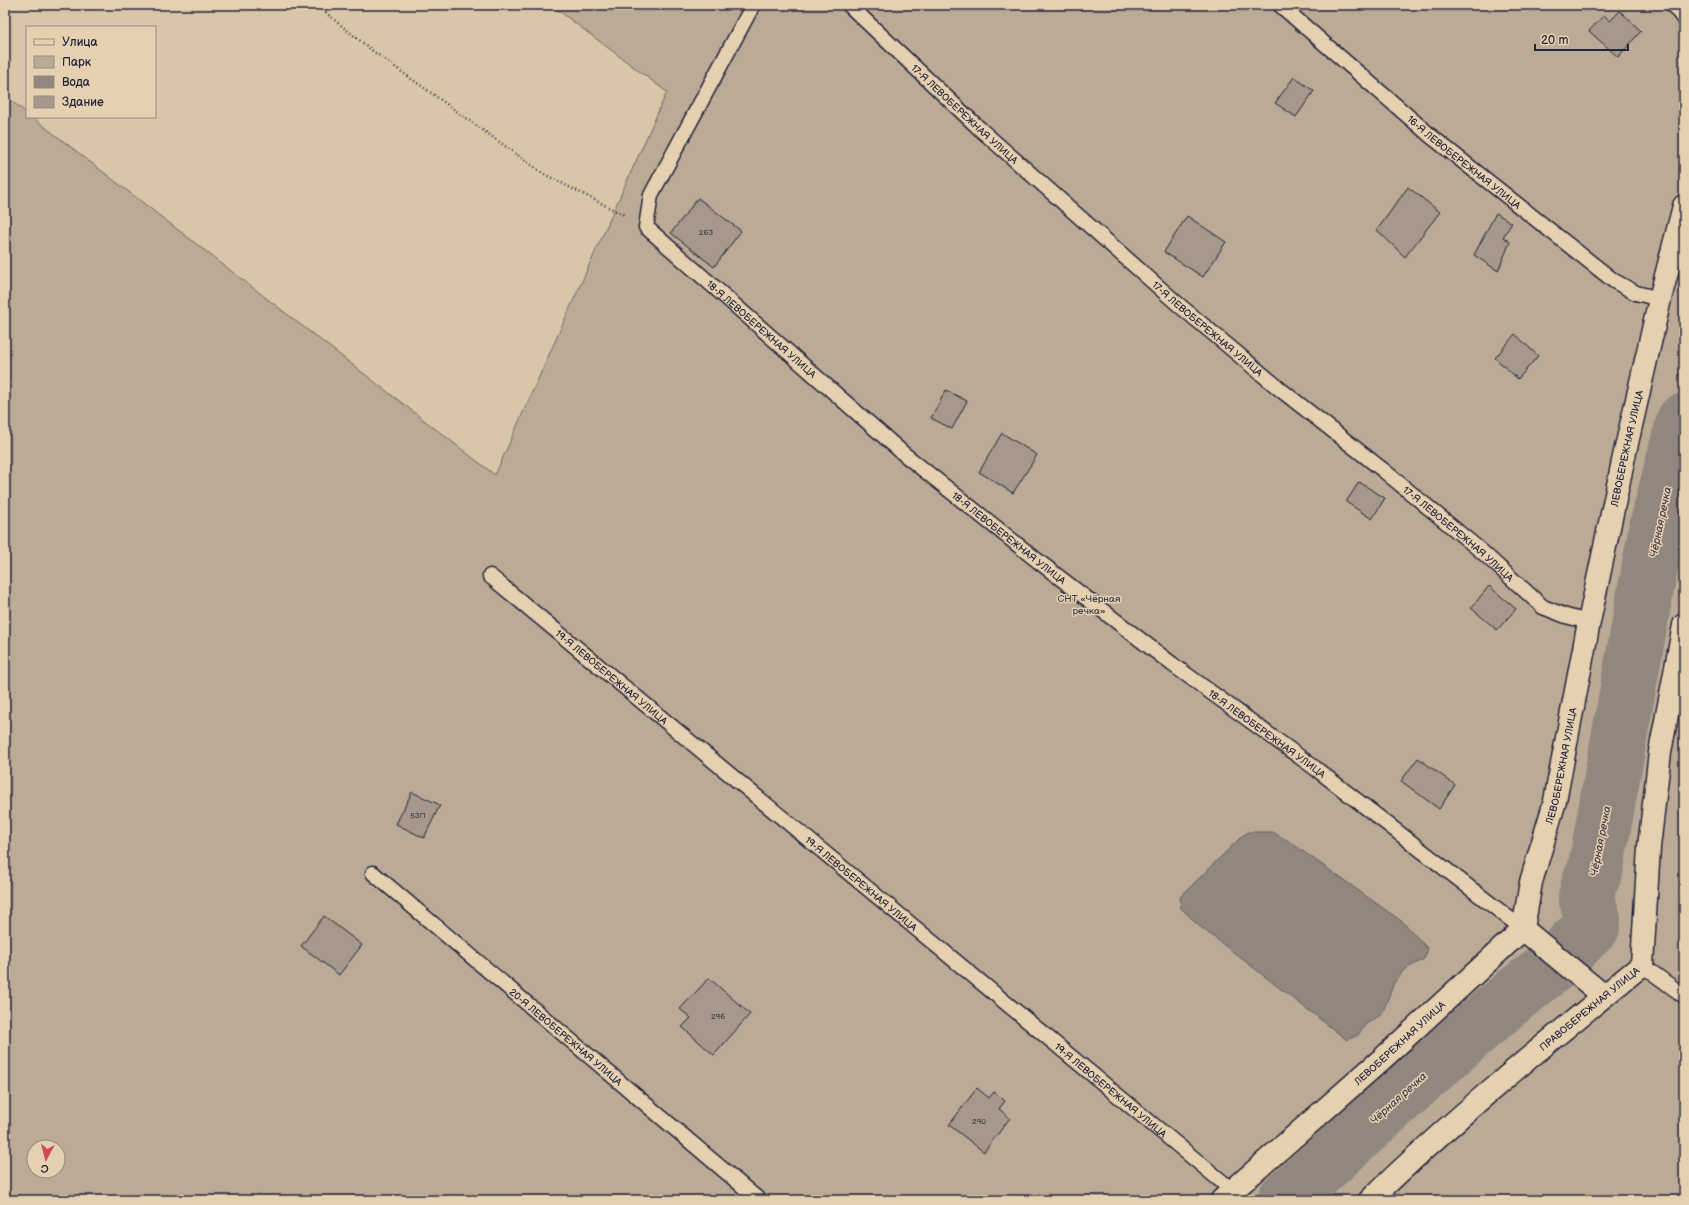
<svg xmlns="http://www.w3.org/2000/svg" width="1689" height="1205" font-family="'Balsamiq Sans',sans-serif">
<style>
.green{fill:#bbaa96;stroke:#6e6668;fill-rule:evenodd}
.water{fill:#92877e;stroke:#655f63}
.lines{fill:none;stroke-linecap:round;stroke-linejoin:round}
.river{stroke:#92877e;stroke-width:56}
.building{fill:#a6988a;stroke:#22223b}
.service-casing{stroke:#22223b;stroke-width:17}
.minor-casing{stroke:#22223b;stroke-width:25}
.path{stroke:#22223b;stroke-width:2.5;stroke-dasharray:1 3;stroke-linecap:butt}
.service{stroke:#e5d0af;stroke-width:14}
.minor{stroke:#e5d0af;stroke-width:22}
.labels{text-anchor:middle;stroke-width:3;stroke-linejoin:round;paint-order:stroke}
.number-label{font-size:8px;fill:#43404f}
.street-label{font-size:10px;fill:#22223b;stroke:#e5d0af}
.park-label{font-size:10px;fill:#413d4d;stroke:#e5d0af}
.water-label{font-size:11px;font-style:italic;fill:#44404f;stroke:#e5d0af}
</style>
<rect width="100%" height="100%" fill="#d9c6a8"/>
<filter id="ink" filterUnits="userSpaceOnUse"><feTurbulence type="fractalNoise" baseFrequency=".025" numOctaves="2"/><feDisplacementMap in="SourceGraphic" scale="8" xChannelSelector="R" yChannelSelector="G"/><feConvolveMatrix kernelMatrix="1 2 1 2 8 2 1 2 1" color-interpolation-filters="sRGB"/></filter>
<g filter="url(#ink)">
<path class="green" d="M551 5H1684V1200H5V96L27 113V117H32L495 475 667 92ZM34 1147H58V1171H34Z"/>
<path class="water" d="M1248 832H1273L1290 842 1404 923 1428 949 1424 959 1404 970 1394 983 1382 1014 1365 1025 1358 1035 1347 1040 1198 925 1181 908 1180 897 1241 837Z"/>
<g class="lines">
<path class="river" d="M1285 1200 1454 1047 1505 1003 1554 964 1592 927 1593 919 1586 897 1589 883 1595 872 1657 527 1684 421"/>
</g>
<path class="building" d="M1620 11 1641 31 1618 57 1589 31 1604 15 1610 21Z
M1294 77 1314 91 1296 117 1275 103Z
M1408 187 1440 212 1405 257 1377 230Z
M698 198 741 231 714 267 671 233Z
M1496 213 1512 223 1503 237 1510 242 1498 271 1474 255Z
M1187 216 1226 242 1203 277 1164 252Z
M1515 334 1538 356 1518 379 1495 358Z
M946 390 967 401 952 429 931 418Z
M1002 433 1037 455 1013 493 979 472Z
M1359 482 1385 498 1372 519 1346 502Z
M1489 586 1516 609 1497 630 1471 608Z
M1418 758 1455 785 1439 809 1401 781Z
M412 792 440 805 424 838 396 824Z
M324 916 362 945 339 975 301 946Z
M709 978 750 1014 714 1055 682 1027 691 1018 680 1009Z
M977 1088 989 1098 994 1092 1005 1101 999 1109 1010 1118 984 1152 949 1125Z"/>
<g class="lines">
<defs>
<g id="service">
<path id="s1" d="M753 5 651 195 646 227 904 454 1038 561 1172 664 1315 768 1523 929"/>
<path id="s2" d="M849 5 980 129 1179 305 1281 390 1383 470 1480 550 1543 607 1566 616 1589 622"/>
<path id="s3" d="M1280 5 1432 137 1614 281 1636 293 1660 299"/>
<path d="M1673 5 1684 19"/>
<path id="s4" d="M490 576 1232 1190"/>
<path id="s5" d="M373 873 759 1200"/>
<path d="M1642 965 1684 996"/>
</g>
<g id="minor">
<path d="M1523 929 1604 996"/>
<path id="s6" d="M1222 1200 1381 1060 1523 929 1531 882 1555 801 1589 622 1625 452 1660 299 1684 206"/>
<path id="s7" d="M1370 1200C1456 1116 1549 1041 1642 965L1649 847 1660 752 1684 625"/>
</g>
</defs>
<use href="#service" class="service-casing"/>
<use href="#minor" class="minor-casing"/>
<path class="path" d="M316 5 374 52 544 174 624 215"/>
<use href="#service" class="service"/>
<use href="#minor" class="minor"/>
</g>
</g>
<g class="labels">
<g class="number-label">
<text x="706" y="235">263</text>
<text x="418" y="818">53П</text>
<text x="718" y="1019">296</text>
<text x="979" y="1124">290</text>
</g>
<g class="street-label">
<text dy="4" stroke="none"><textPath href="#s2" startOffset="159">17-Я ЛЕВОБЕРЕЖНАЯ УЛИЦА</textPath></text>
<text dy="4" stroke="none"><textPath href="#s3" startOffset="242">16-Я ЛЕВОБЕРЕЖНАЯ УЛИЦА</textPath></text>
<text dy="4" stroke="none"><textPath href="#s1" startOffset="402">18-Я ЛЕВОБЕРЕЖНАЯ УЛИЦА</textPath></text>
<text dy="4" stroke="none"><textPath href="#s2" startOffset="483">17-Я ЛЕВОБЕРЕЖНАЯ УЛИЦА</textPath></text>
<text dy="4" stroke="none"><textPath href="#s6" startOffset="897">ЛЕВОБЕРЕЖНАЯ УЛИЦА</textPath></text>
<text dy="4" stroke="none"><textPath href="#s2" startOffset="807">17-Я ЛЕВОБЕРЕЖНАЯ УЛИЦА</textPath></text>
<text dy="4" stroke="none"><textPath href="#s1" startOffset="726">18-Я ЛЕВОБЕРЕЖНАЯ УЛИЦА</textPath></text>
<text dy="4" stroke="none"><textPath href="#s4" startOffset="158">19-Я ЛЕВОБЕРЕЖНАЯ УЛИЦА</textPath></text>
<text dy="4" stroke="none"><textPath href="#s1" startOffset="1050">18-Я ЛЕВОБЕРЕЖНАЯ УЛИЦА</textPath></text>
<text dy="4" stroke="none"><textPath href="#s6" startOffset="573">ЛЕВОБЕРЕЖНАЯ УЛИЦА</textPath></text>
<text dy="4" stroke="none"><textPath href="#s4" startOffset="482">19-Я ЛЕВОБЕРЕЖНАЯ УЛИЦА</textPath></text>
<text dy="4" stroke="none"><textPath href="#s7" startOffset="291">ПРАВОБЕРЕЖНАЯ УЛИЦА</textPath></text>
<text dy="4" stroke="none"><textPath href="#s5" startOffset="253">20-Я ЛЕВОБЕРЕЖНАЯ УЛИЦА</textPath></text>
<text dy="4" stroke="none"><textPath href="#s6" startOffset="237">ЛЕВОБЕРЕЖНАЯ УЛИЦА</textPath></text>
<text dy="4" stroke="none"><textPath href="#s4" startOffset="806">19-Я ЛЕВОБЕРЕЖНАЯ УЛИЦА</textPath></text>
</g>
<g class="park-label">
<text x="1089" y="602">СНТ «Чёрная<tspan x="1089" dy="12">речка»</tspan></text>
</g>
<g class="water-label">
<text transform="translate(1660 522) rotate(-78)" y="4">Чёрная речка</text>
<text transform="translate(1600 841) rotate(-79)" y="4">Чёрная речка</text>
<text transform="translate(1398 1098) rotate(-42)" y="4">Чёрная речка</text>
</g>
</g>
<rect width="1689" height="1205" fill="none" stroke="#e5d0af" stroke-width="20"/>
<rect x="10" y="10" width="1669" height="1185" fill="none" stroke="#22223b" stroke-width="1.5" filter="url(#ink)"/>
<rect x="26" y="26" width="130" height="92" fill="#e5d0af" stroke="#978a81"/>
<rect x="34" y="39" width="20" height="6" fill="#e5d0af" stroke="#978a81"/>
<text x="62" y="46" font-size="12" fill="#22223b">Улица</text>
<rect x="34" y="56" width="20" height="12" fill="#bbaa96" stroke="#978a81"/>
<text x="62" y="66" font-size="12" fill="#22223b">Парк</text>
<rect x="34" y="76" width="20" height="12" fill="#92877e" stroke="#978a81"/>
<text x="62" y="86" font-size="12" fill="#22223b">Вода</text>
<rect x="34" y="96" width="20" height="12" fill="#a6988a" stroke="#978a81"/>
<text x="62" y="106" font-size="12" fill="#22223b">Здание</text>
<g transform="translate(46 1159) rotate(187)"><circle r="19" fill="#e5d0af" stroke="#978a81"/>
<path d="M0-3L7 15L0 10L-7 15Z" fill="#d1495b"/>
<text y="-6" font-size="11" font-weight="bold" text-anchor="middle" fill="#22223b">С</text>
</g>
<path d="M1535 44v6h93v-6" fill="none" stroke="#22223b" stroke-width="2"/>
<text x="1541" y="44" font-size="12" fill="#22223b" stroke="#e5d0af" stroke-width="3" paint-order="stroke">20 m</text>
</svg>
